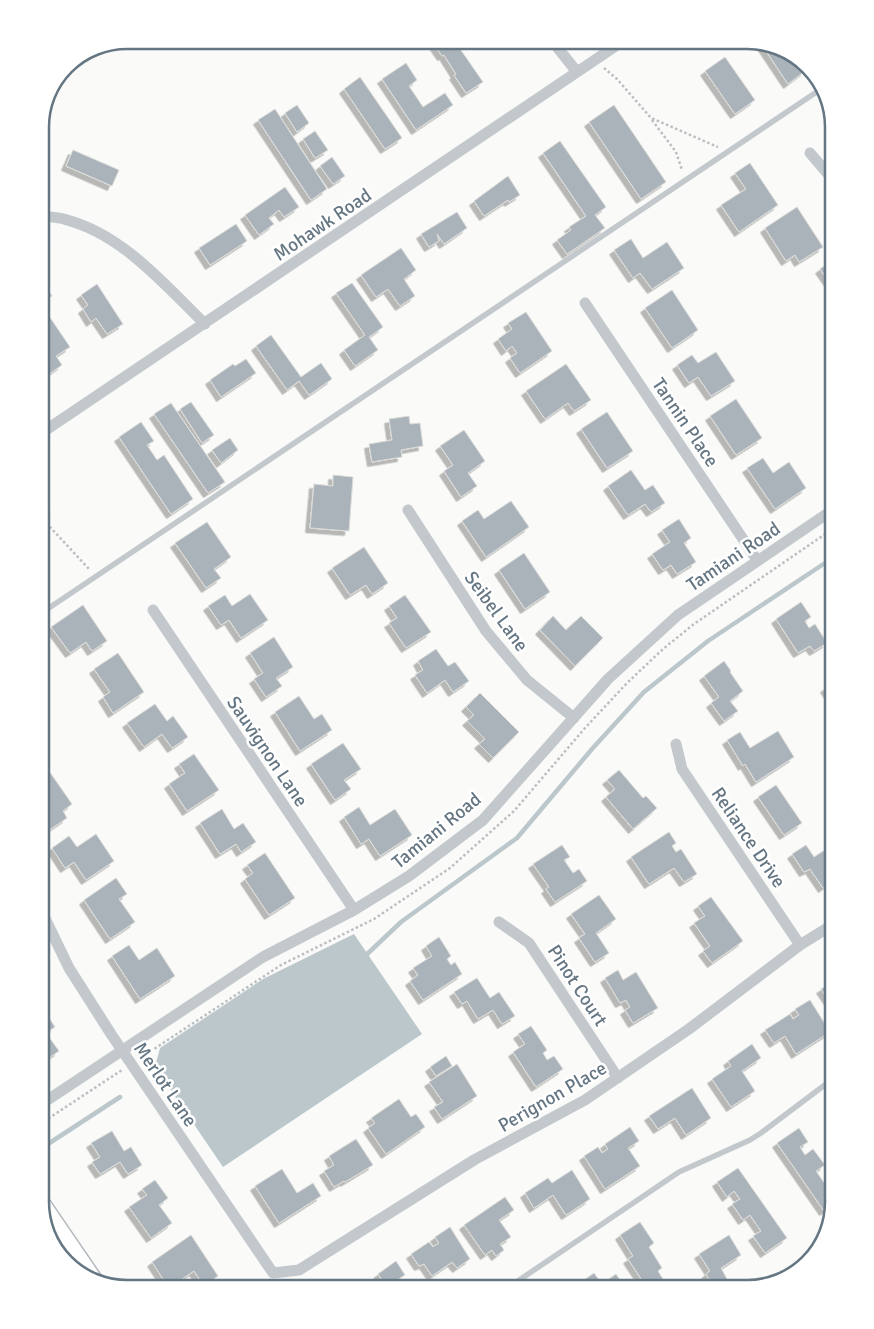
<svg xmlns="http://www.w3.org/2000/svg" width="874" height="1329" font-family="Signika,sans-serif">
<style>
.water{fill:#bbc7cb}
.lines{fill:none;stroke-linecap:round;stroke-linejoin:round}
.stream{stroke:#bbc7cb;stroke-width:4.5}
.building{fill:#aab3b9;stroke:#dcdcda;filter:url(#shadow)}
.secondary-casing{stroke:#b3babf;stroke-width:19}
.path{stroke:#bbbfc2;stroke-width:2.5;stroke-dasharray:2.5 2.5;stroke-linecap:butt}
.lane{stroke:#c3c8cc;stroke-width:5.5}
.street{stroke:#c3c8cc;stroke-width:11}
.secondary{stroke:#fff;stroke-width:16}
.labels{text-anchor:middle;stroke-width:5;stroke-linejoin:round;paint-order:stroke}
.street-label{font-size:19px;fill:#657683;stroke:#fff}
.rim{fill:none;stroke:#657683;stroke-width:2.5}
</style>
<defs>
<filter id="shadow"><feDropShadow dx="-4.5" dy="4.5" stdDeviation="0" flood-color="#0004"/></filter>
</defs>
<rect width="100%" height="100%" fill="#fafaf8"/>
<path class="water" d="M354 934 422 1034 223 1167 155 1067 160 1048 263 979Z"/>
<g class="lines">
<path class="stream" d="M363 958 401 922 517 838 592 749 644 692 708 641 834 557
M48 1144 120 1097"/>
</g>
<path class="building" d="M760 42 793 54 805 71 788 84Z
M433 43H456L483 82 466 93 454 75 456 74 444 55 442 56Z
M725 57 755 100 735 114 705 71Z
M406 63 417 80 409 86 423 107 445 93 453 105 416 130 382 79Z
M360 77 402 138 385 149 344 89Z
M297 105 309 123 297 132 285 113Z
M614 105 666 182 641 199 589 122Z
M275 109 327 189 311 200 258 120Z
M315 131 328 150 315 158 303 139Z
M560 141 606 207 595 215 605 228 567 254 557 240 571 230 569 227 586 216 543 153Z
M73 150 119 170 112 186 66 166Z
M332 157 345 176 333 184 320 166Z
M750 163 778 205 739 232 721 205 746 189 735 173Z
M508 176 520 195 509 202 508 200 484 216 474 201Z
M285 187 299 207 284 217 279 210 269 218 274 224 259 235 245 215Z
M797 207 823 247 799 262 795 255 786 261 765 228Z
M457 212 467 228 444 244 437 234 439 241 429 247 421 234Z
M236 224 247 241 210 265 199 248Z
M631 239 643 258 667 242 684 268 652 289 640 273 633 278 614 250Z
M401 248 416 270 404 279 415 296 400 306 388 289 376 297 361 275Z
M834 259V289L820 269Z
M43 283 52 296 40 304V285Z
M352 283 383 327 369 337 378 350 355 366 344 350 365 335 336 293Z
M97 284 123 324 107 334 96 318 91 322 83 309 88 305 81 295Z
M672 290 698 330 672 348 645 308Z
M526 312 552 351 520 373 510 358 517 353 512 346 506 351 498 339 512 329 508 323Z
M47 313 70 347 56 356 62 365 45 377 40 369V318Z
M271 335 301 377 321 363 332 379 309 395 299 381 287 390 256 346Z
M716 352 735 381 711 396 698 377 689 383 677 365 692 355 698 363Z
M246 359 256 373 221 397 210 380 233 364 235 366Z
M566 364 591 400 574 411 568 403 545 419 526 391Z
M736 399 762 438 736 455 710 416Z
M191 402 214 435 202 443 180 409Z
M171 403 225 482 208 493 154 414Z
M607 412 633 451 607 468 581 429Z
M409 416 410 424 420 423 423 446 401 450 402 457 372 462 369 444 392 440 389 419Z
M141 422 154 441 147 445 157 460 164 455 193 499 171 514 119 437Z
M464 430 485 461 468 473 477 486 461 497 444 471 453 465 440 446Z
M230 438 238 450 221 463 212 450Z
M763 458 773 473 789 462 806 488 775 509 747 468Z
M631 470 645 490 653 485 665 503 651 512 645 504 628 515 608 486Z
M333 475 353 477 349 531 310 528 314 484 333 486Z
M511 501 529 527 486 557 462 521 478 510 484 519Z
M679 519 691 538 684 543 696 562 677 574 671 565 663 570 652 554 670 542 662 530Z
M207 522 231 557 214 569 221 578 206 588 175 543Z
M364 547 388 583 372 594 366 585 350 595 332 568Z
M524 553 550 592 525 609 499 570Z
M250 594 268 620 241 638 229 620 221 625 208 606 225 595 232 606Z
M405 595 431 632 406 648 389 623 397 618 389 606Z
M801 602 811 617 805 621 809 628 815 624 827 643 814 651 810 646 798 653 776 619Z
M83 605 107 641 92 651 86 642 70 653 51 627Z
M553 616 566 630 581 616 603 638 575 666 540 630Z
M274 637 293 667 276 678 282 686 266 697 254 679 263 673 250 653Z
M436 649 448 666 455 662 469 681 453 692 445 680 427 693 415 675 423 670 418 661Z
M118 653 144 692 113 713 103 697 110 692 94 669Z
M724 661 731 671 730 672 743 691 730 701 738 711 724 721 711 703 719 697 704 676Z
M834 682V702L825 688Z
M480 693 519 732 493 758 479 744 485 739 467 721 474 715 466 707Z
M299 696 314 719 322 714 332 730 300 751 275 712Z
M155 704 167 721 173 716 188 737 172 748 162 734 144 747 127 723Z
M778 731 794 757 756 782 745 764 743 766 727 740 740 732 750 748Z
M343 743 361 769 344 780 351 789 335 800 311 764Z
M194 754 219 790 187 811 169 784 185 773 179 764Z
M619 770 643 798 646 796 657 808 633 829 606 797 615 789 607 780Z
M49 771 72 804 63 811 67 818 45 833 40 826V778Z
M776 785 802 823 784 835 758 797Z
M359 807 370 825 395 809 412 835 380 856 369 839 361 844 344 817Z
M222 809 234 829 243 823 256 842 241 852 236 844 220 854 200 823Z
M669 832 676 843 672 846 676 852 681 849 697 874 684 882 674 868 649 884 631 857Z
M96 834 114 861 86 880 74 862 65 868 52 848 69 836 77 847Z
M834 844V880L823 888 810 869 804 872 792 854 806 845 814 857Z
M562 845 570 857 564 860 573 873 579 869 587 881 555 902 546 889 549 887 533 864Z
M265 853 295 898 269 915 245 879 253 873 247 865Z
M116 878 127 894 119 899 135 922 110 939 84 900Z
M599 895 616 919 596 933 609 953 595 962 579 938 585 934 571 914Z
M711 897 743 941 712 963 703 951 710 946 694 923 705 916 698 906Z
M439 937 451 956 447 959 451 965 455 962 462 974 423 1000 410 981 418 975 413 968 432 956 426 946Z
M129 945 139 960 157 948 175 976 140 999 112 956Z
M618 970 623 980 636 972 658 1008 633 1023 625 1010 630 1007 626 1000 620 1003 605 978Z
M477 978 490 998 499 992 515 1016 502 1024 493 1010 478 1019 467 1001 462 1004 454 992Z
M834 981V1008L821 989Z
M810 1000 830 1032 796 1054 785 1036 774 1043 765 1030 790 1014 793 1019 799 1015 795 1009Z
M42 1007 55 1027 46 1033 59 1051 40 1064V1008Z
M531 1026 547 1050 543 1053 547 1060 554 1056 563 1069 536 1087 513 1052 525 1044 518 1034Z
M752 1044 761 1058 742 1071 755 1091 731 1107 712 1079 731 1066 728 1061Z
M446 1056 452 1066 436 1076 430 1067Z
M457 1064 477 1096 442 1119 434 1107 443 1102 429 1082Z
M692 1088 711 1118 686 1135 675 1118 658 1129 649 1116Z
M399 1099 411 1117 416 1114 425 1127 386 1154 368 1128 375 1123 371 1118Z
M630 1127 639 1141 628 1148 640 1166 605 1189 584 1156 598 1147 602 1153 608 1149 605 1144Z
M799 1128 808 1142 800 1147 805 1155 813 1149 825 1165 816 1171 827 1187 834 1182 833 1205 824 1211 777 1143Z
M112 1131 124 1151 131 1147 142 1165 128 1174 120 1162 100 1174 92 1162 100 1157 91 1143Z
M356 1139 373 1165 345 1182 344 1181 334 1187 324 1171 334 1165 329 1156Z
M738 1168 787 1238 765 1253 753 1236 761 1231 750 1215 743 1220 732 1204 740 1199 734 1191 727 1197 717 1182Z
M282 1169 297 1193 313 1183 321 1196 279 1223 255 1186Z
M572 1170 590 1199 566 1215 553 1195 534 1208 525 1193 548 1178 552 1183Z
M155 1180 168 1198 159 1205 172 1223 151 1238 129 1207 147 1195 142 1189Z
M505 1197 514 1210 499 1220 511 1237 500 1244 504 1250 496 1256 492 1250 485 1255 464 1225Z
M640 1222 654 1243 649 1247 662 1268 658 1271 669 1289H640L637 1283 642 1280 628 1259 633 1256 620 1235Z
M450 1227 470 1259 457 1268 452 1262 432 1276 424 1264 419 1266 411 1254 429 1242 433 1247 439 1243 435 1237Z
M191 1235 218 1276 204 1286 194 1271 169 1288 152 1262Z
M729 1235 741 1255 721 1268 727 1279 714 1287 706 1274 710 1271 699 1254Z
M396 1261 405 1275 397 1280 403 1289H376L384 1283 378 1274Z
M594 1273 602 1284 616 1274 626 1289H571Z"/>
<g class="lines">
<defs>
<path id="secondary" d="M40 1201 94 1280"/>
</defs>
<use href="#secondary" class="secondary-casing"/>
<path class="path" d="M604 68 617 79 651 118 718 147
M652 120 676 152 682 170
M40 509 50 527 89 569
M142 1057 281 965 374 919 450 868 514 811 585 728 627 683 663 649 694 624 834 528
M40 1124 122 1070"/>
<path class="lane" d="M40 614 824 87
M506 1289 679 1172 750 1140 761 1133 834 1078"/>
<path class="street" d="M553 42 577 72
M810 153 834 181
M40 216C49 217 59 217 67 220 123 235 165 285 205 324
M585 303 757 560
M40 434 623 41
M408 510 486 631 527 680 574 718
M153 610 354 910
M676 744 682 769 800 945
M40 908 69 968 111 1034 273 1273 299 1270 474 1160 585 1100 689 1029 800 945 834 924
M499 922 529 943 618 1078
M40 1105 263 957 354 910 409 876 483 820 608 679 678 615 834 509"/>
<use href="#secondary" class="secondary"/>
</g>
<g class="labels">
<g class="street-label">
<text transform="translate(322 224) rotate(-34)" y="7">Mohawk Road</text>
<text transform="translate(686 422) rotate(56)" y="7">Tannin Place</text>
<text transform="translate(733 556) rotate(-34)" y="7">Tamiani Road</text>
<text transform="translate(497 611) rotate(54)" y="7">Seibel Lane</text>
<text transform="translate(268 751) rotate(56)" y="7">Sauvignon Lane</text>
<text transform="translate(436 830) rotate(-39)" y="7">Tamiani Road</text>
<text transform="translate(749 837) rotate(56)" y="7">Reliance Drive</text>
<text transform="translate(578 985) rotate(57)" y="7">Pinot Court</text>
<text transform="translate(166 1084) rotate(56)" y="7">Merlot Lane</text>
<text transform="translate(552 1096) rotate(-30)" y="7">Perignon Place</text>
</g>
</g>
<path d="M0 0H874V1329H0ZM127 49H747A78 78 0 0 1 825 127V1202A78 78 0 0 1 747 1280H127A78 78 0 0 1 49 1202V127A78 78 0 0 1 127 49Z" fill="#fff" fill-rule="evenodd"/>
<path class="rim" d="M127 49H747A78 78 0 0 1 825 127V1202A78 78 0 0 1 747 1280H127A78 78 0 0 1 49 1202V127A78 78 0 0 1 127 49Z"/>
</svg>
